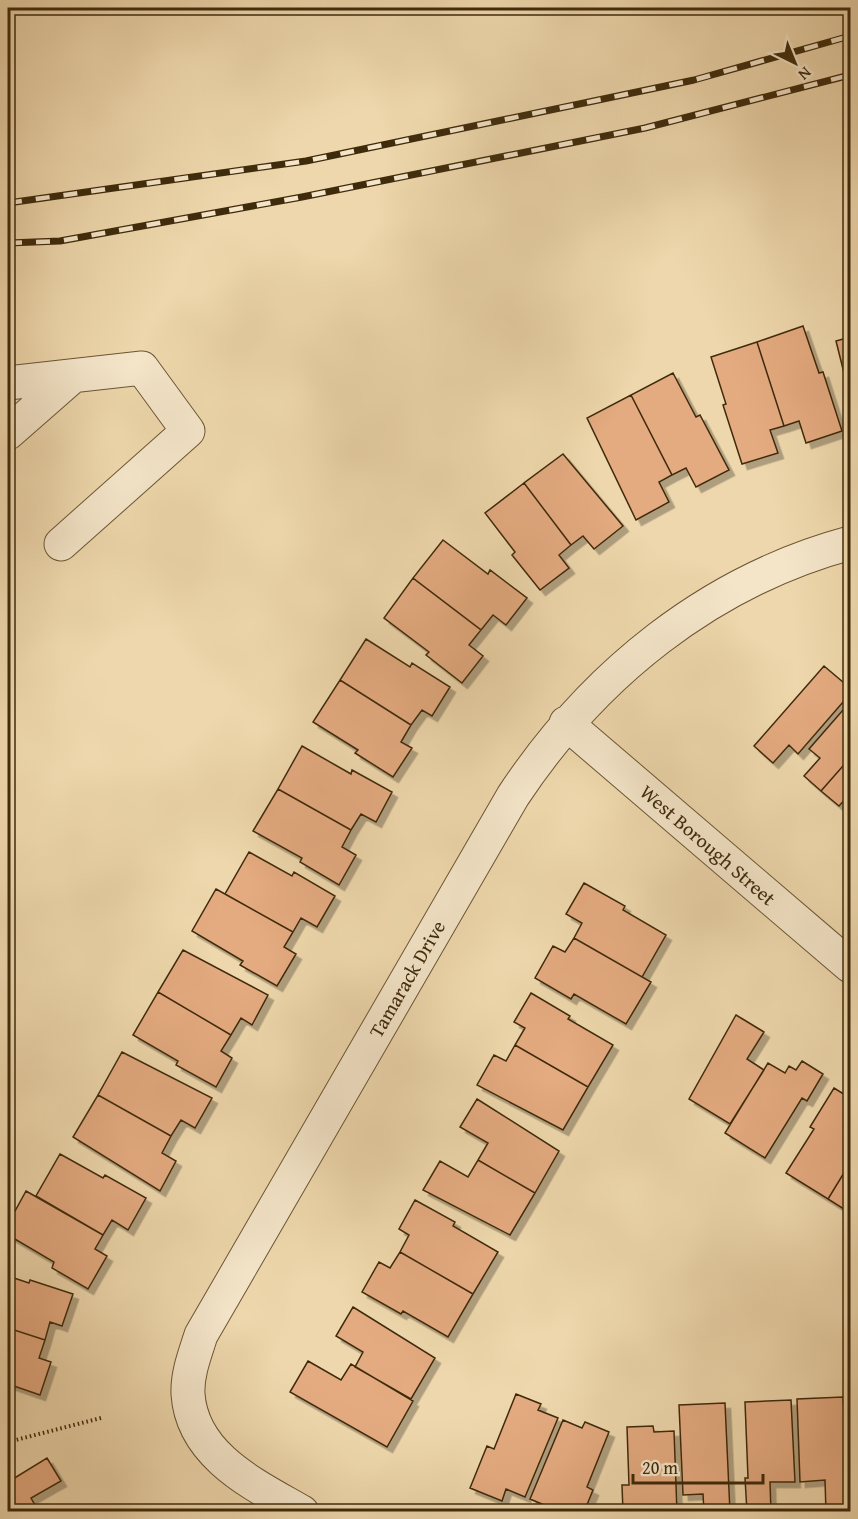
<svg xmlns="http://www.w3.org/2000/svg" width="858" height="1519" font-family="'Gentium Book Plus',serif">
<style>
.building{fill:#e4aa80;stroke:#3f2b0c;stroke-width:1.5;filter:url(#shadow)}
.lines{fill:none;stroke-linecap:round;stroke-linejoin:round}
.minor-casing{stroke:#6b5634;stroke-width:35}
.path{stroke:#3f2b0c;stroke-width:4;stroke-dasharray:1.5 3;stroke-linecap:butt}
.minor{stroke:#f4e5c9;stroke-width:33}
.rail-casing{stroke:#3f2b0c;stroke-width:7}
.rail{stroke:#f4e5c9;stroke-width:4.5;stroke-dasharray:14;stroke-linecap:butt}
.labels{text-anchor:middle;stroke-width:4.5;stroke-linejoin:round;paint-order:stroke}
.street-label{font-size:20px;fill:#3f2b0c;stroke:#f4e5c9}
</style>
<defs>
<filter id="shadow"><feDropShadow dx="5.5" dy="5.5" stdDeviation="0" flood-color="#0004"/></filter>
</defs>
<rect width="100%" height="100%" fill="#eed7ac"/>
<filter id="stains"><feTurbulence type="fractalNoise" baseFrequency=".00333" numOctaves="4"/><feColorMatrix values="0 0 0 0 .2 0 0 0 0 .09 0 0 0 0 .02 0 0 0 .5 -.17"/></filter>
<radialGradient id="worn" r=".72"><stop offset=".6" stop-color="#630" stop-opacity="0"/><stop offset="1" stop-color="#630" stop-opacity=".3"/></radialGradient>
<path class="building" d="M803 326 819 373 823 372 842 431 806 443 799 421 784 426 757 342Z
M850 337V412L845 390 848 389 836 341Z
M757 342 784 426 770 430 778 453 742 464 723 405 726 404 711 357Z
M673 373 696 417 700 415 729 470 696 487 686 468 672 475 631 395Z
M631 395 672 475 659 482 669 502 636 520 587 418Z
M563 454 623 526 594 549 583 536 571 545 524 483Z
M524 483 571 545 559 555 569 568 540 590 512 555 515 552 485 513Z
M443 540 488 574 490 570 527 598 506 625 493 615 481 630 413 578Z
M413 578 481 630 469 645 483 656 462 683 426 655 429 652 384 618Z
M366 639 410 667 412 663 450 687 432 716 422 710 411 725 340 680Z
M824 666 850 688V694L798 754 789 745 773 763 754 746Z
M340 680 411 725 401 742 412 748 393 777 355 753 358 750 313 722Z
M850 702V758L821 791 804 776 820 758 809 749Z
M302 746 351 774 352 770 392 792 376 822 361 814 351 830 278 789Z
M850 758V794L839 806 821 791Z
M278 789 351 830 342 847 356 855 339 885 300 862 302 858 253 831Z
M249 852 292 876 294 872 335 896 317 927 301 918 293 932 225 894Z
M584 883 625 906 623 910 666 935 642 977 574 938 582 923 566 914Z
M216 889 293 932 284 947 296 954 277 986 240 965 243 961 192 931Z
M574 938 651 982 626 1024 574 994 571 999 535 978 553 946 565 952Z
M183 950 268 995 252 1025 241 1018 231 1035 158 992Z
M158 992 231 1035 221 1051 232 1058 216 1087 176 1065 178 1061 133 1035Z
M531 993 570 1016 568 1019 613 1045 588 1087 515 1045 525 1028 514 1022Z
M736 1015 764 1032 747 1059 764 1070 730 1124 689 1099Z
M515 1045 588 1087 563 1130 477 1085 494 1055 506 1061Z
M122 1052 212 1098 195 1128 181 1120 171 1136 98 1095Z
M802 1061 823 1074 807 1101 802 1098 765 1158 725 1133 768 1063 785 1073 789 1066 796 1070Z
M834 1088 850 1098V1163L828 1199 786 1173 814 1129 810 1127Z
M98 1095 171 1136 162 1153 176 1161 160 1191 73 1137Z
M477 1099 559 1151 535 1193 478 1160 488 1143 460 1127Z
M60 1154 103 1178 105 1175 146 1198 128 1230 112 1220 103 1235 36 1196Z
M478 1160 535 1193 510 1235 423 1190 440 1161 468 1177Z
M850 1163V1213L828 1199Z
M26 1191 103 1235 95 1249 107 1256 88 1289 52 1268 54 1262 8 1235V1224Z
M415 1200 455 1222 453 1226 498 1252 473 1294 400 1252 409 1235 399 1229Z
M400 1252 473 1294 448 1337 403 1311 401 1314 362 1292 379 1262 390 1268Z
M8 1276 29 1283 30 1280 73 1294 62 1326 50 1322 45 1340 8 1328Z
M353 1307 435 1358 411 1399 355 1367 363 1352 336 1336Z
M8 1328 45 1340 39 1358 51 1362 40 1395 8 1384Z
M308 1361 341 1380 351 1364 413 1401 387 1447 290 1392Z
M516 1394 541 1404 538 1410 558 1418 525 1497 506 1489 502 1501 470 1488 487 1446 494 1449Z
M843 1397 850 1512H826L825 1480 800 1482 797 1399Z
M791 1400 795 1482H770L771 1512H747L745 1478H748L745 1402Z
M725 1403 730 1512H704L703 1494 683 1495 679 1405Z
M563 1420 582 1428 585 1422 609 1432 587 1487 593 1490 584 1512H547L549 1507 530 1499Z
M653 1426 654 1432 674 1431 677 1512H623L622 1485H629L627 1427Z
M47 1458 61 1481 31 1498 39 1512H8V1482Z"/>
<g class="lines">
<defs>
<path id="minor" d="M8 383 142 368 188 431 61 544
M8 433 73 376
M566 723 850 966
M302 1512C255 1485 192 1456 188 1394 187 1374 195 1354 201 1335L513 796C593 675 709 581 850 543"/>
</defs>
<use href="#minor" class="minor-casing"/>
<path class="path" d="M8 1442 101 1418"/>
<use href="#minor" class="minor"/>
<defs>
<path id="rail" d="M8 203 306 161 694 80 850 36
M8 243 60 241 302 197 645 128 850 75"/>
</defs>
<use href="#rail" class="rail-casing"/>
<use href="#rail" class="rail"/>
</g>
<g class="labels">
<g class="street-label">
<text transform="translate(708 845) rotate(41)" y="7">West Borough Street</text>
<text transform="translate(407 979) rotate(-60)" y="7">Tamarack Drive</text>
</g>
</g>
<rect width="858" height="1519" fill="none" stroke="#eed7ac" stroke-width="30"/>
<rect x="9" y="9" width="840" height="1501" fill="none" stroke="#3f2b0c" stroke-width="3"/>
<rect x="15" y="15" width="828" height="1489" fill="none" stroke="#3f2b0c" stroke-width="1.5"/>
<g transform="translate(795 63) rotate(137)" stroke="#f4e5c9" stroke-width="4.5" paint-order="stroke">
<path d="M0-4.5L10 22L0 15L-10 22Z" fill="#3f2b0c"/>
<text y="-9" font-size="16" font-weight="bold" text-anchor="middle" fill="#3f2b0c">N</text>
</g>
<path d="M633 1474v9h130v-9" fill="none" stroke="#3f2b0c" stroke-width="3"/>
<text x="642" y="1474" font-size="18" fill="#3f2b0c" stroke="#f4e5c9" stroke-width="4.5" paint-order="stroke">20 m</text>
<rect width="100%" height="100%" filter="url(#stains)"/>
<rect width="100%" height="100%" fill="url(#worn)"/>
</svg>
